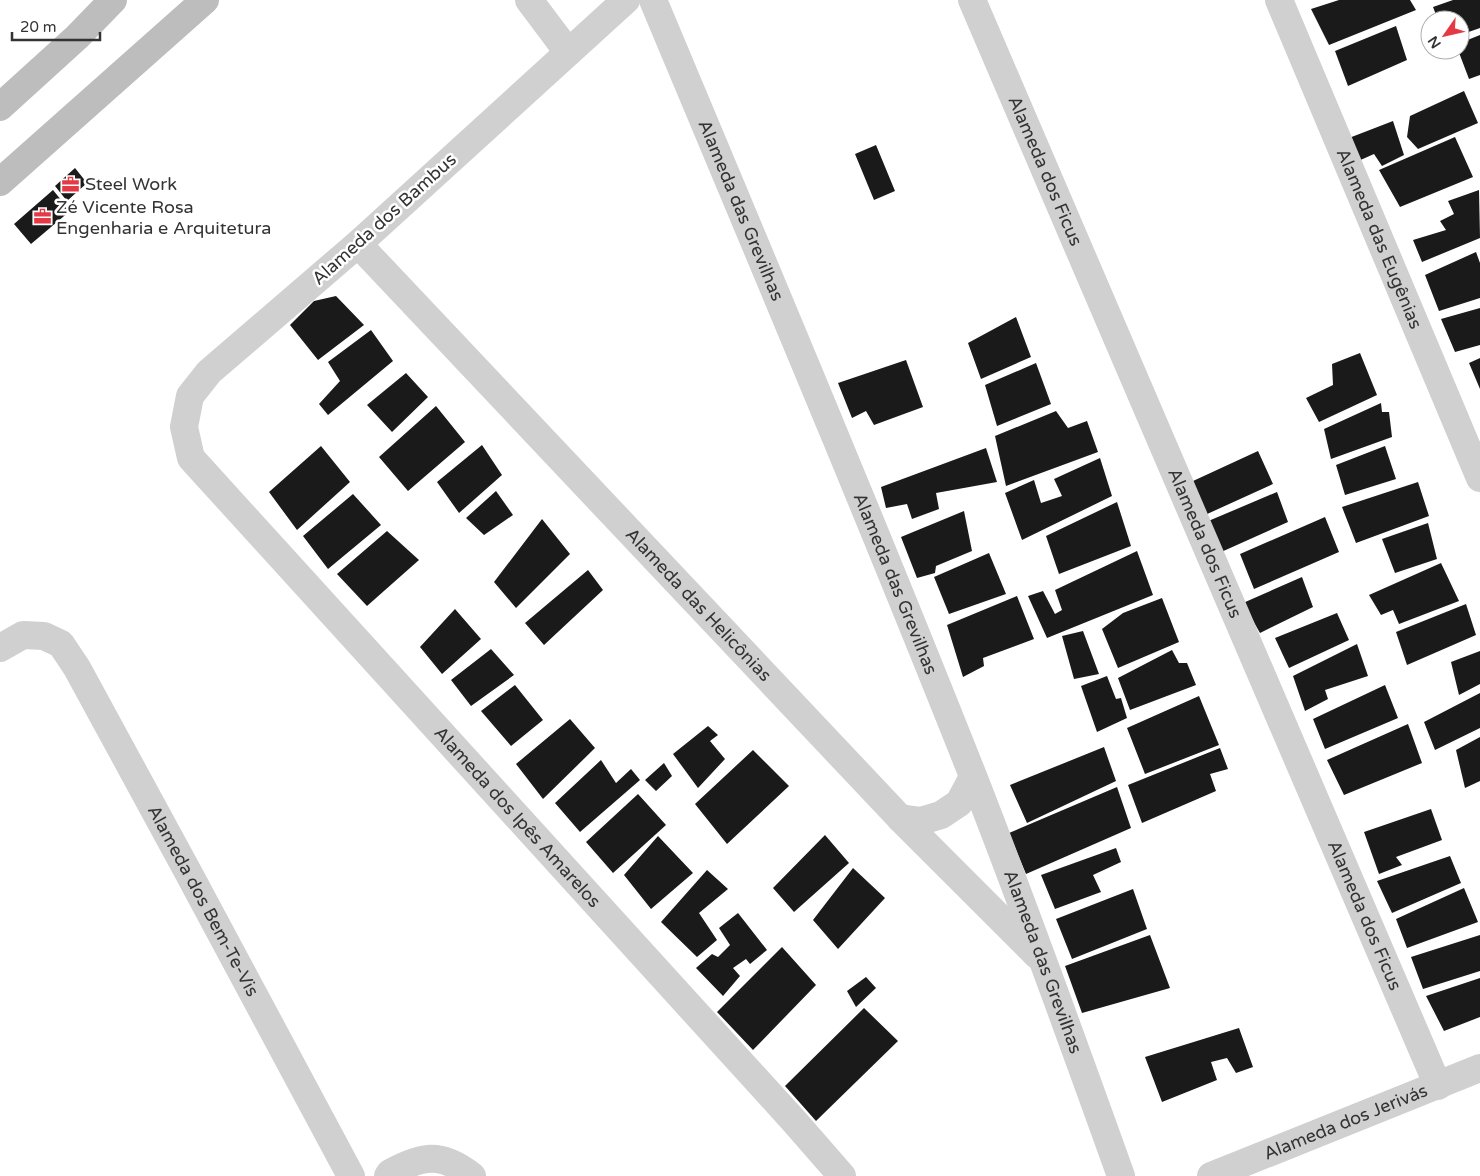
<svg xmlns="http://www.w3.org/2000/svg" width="1480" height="1176" font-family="'Varela Round',sans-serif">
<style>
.building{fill:#1a1a1a}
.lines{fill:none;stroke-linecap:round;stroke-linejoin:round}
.street{stroke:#d0d0d0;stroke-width:28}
.secondary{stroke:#bdbdbd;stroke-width:28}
.labels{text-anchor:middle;stroke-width:5;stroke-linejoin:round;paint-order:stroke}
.street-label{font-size:18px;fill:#333;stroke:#fff}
.poi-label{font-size:18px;fill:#333;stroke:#fff;text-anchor:start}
</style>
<rect width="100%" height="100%" fill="#fff"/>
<path class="building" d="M1339 0H1410L1416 10 1329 45 1311 9Z
M1453 0H1480V28L1460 35V20H1438L1433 7Z
M1396 26 1407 60 1348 86 1335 51Z
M1480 35V75L1469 79 1458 50H1460V43Z
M1464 91 1478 123 1418 149 1407 137 1410 116Z
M1393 121 1404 155 1382 166 1374 154 1356 162 1349 138Z
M1455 137 1473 177 1400 207 1379 170Z
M876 145 895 191 874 200 855 154Z
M75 168 87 183 67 201 55 186Z
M53 190 70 211 31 244 14 224Z
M1479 190 1480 238 1422 262 1413 240 1446 230 1440 221 1454 214 1448 201Z
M1476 252 1480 263V298L1439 311 1425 275Z
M336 296 364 325 318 360 290 325 314 301Z
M1480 308V345L1455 352 1441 319Z
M1016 317 1031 357 981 379 968 343Z
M371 330 393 361 328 415 319 404 340 381 328 362Z
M1360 353 1377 395 1319 422 1306 398 1333 385 1332 364Z
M1480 358V389L1469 363Z
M906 360 923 407 874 425 866 411 852 418 838 383Z
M1036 363 1051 404 997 426 985 385Z
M406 373 428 397 392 432 367 405Z
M1381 403 1382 412H1389L1392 437 1331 459 1324 429Z
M436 406 465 442 408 491 379 457Z
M1056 411 1068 428 1087 421 1098 452 1006 486 995 436Z
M482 445 502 475 459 513 437 482Z
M321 446 350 482 297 530 269 492Z
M1385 446 1396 479 1345 495 1336 465Z
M986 448 997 482 936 493 939 509 912 519 907 504 886 508 881 487Z
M1258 451 1273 484 1205 515 1193 481Z
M1100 458 1112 496 1022 540 1005 493 1034 480 1041 503 1062 496 1054 479Z
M1418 482 1429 516 1356 543 1342 507Z
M496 491 513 515 484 535 466 518Z
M1277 492 1288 522 1219 553 1206 522Z
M353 494 381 525 328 569 303 536Z
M1117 502 1131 546 1059 574 1046 536Z
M964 511 972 551 936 566 935 573 917 578 901 537Z
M1325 517 1339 552 1254 589 1240 554Z
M542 519 570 554 516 608 494 582Z
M1428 523 1437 559 1395 573 1382 539Z
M387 531 419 560 367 606 337 574Z
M1137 551 1153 595 1047 638 1028 596 1043 591 1055 614 1062 610 1055 590Z
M989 553 1006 594 949 614 934 577Z
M1441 563 1459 601 1399 624 1393 610 1381 615 1369 595Z
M588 570 603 590 544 645 525 623Z
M1302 577 1313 607 1260 633 1243 603Z
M1017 596 1034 639 983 658 984 666 963 677 947 625Z
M1162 598 1179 642 1118 668 1102 629 1123 613Z
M1466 604 1476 635 1407 665 1396 632Z
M455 609 481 639 442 674 420 647Z
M1337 613 1349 640 1289 668 1275 638Z
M1083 631 1099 674 1074 679 1062 636Z
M1357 644 1368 676 1325 690 1328 699 1305 711 1293 676Z
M491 649 514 675 471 706 451 680Z
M1172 650 1179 663H1187L1196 685 1130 710 1118 678Z
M1480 651V684L1459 695 1451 662Z
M1107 676 1116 699 1121 698 1127 718 1097 732 1081 686Z
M515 685 543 720 511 746 481 711Z
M1385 685 1398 718 1325 749 1313 719Z
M1480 693V728L1435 750 1424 722Z
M1199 696 1219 745 1145 774 1127 728Z
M570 719 595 748 543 799 516 764Z
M1408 724 1422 763 1344 795 1327 760Z
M708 726 718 735 710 741 725 759 698 788 673 754Z
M1480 737V781L1465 788 1456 750Z
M1104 747 1116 781 1027 823 1010 785Z
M1220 748 1228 769 1210 774 1216 791 1142 823 1128 785Z
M753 750 789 786 727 844 695 804Z
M601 760 616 783 631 769 640 780 580 832 555 803Z
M664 763 672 776 656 791 645 780Z
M1117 787 1131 828 1026 874 1009 833Z
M638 794 666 825 613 873 586 842Z
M1431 809 1442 840 1396 857 1402 865 1379 874 1364 832Z
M825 835 849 863 794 912 773 888Z
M658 836 693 873 651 909 624 875Z
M1116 848 1121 862 1093 875 1101 892 1055 909 1041 875Z
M1450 856 1461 883 1392 913 1377 881Z
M853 868 885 898 838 949 813 920Z
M707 870 728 889 699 913 717 940 697 957 661 922Z
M1464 888 1478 922 1407 948 1396 919Z
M1133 889 1147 929 1072 959 1056 919Z
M738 913 767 950 750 964 746 959 733 968 740 976 723 996 696 968 712 954 718 957 730 945 719 928Z
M1150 935 1170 988 1082 1013 1065 966Z
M1480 935V971L1423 989 1411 957Z
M782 947 816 985 753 1050 717 1012Z
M866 977 876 988 856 1007 847 991Z
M1480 978V1017L1444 1031 1426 996Z
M864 1008 898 1041 816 1121 785 1086Z
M1239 1028 1253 1067 1236 1073 1227 1058 1211 1062 1217 1080 1162 1102 1145 1057Z"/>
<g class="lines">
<g class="street">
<path d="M529 0 568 52"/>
<path id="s1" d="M626 0 358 244 209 372 190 396 184 427 191 458 794 1121 842 1176"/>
<path id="s2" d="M653 0C761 258 870 516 973 776 1025 909 1073 1042 1121 1176"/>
<path id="s3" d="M972 0 1438 1086"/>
<path id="s4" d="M1279 0 1480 478"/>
<path id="s5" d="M358 244 900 818 1037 955"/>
<path id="s6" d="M0 648 23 635 44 636 61 644 77 668 188 872 351 1176"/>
<path d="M900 818 921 821 941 815 959 803 973 777"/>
<path d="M388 1176 390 1173C423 1155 441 1152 472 1176"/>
<path id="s7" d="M1211 1176 1480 1068"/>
</g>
<path class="secondary" d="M0 107 77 37 113 0
M0 182 205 0"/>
</g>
<defs>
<symbol id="office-bare" viewBox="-9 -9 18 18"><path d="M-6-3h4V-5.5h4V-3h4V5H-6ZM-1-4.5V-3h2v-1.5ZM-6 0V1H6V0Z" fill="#e63946" stroke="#fff" stroke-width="2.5" paint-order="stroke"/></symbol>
</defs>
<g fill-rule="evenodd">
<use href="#office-bare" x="58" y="172" width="25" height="25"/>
<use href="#office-bare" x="30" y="204" width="25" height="25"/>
</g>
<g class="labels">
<g class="street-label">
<text dy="6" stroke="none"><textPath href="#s3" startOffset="186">Alameda dos Ficus</textPath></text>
<text dy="6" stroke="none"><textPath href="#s2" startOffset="228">Alameda das Grevilhas</textPath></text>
<text transform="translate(384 219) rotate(-42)" y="6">Alameda dos Bambus</text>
<text dy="6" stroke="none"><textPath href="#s4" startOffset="259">Alameda das Eugênias</textPath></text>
<text dy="6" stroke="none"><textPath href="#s3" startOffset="591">Alameda dos Ficus</textPath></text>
<text dy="6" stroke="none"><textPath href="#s2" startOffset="632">Alameda das Grevilhas</textPath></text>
<text dy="6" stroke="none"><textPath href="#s5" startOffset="496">Alameda das Helicônias</textPath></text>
<text dy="6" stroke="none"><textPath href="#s1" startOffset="1138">Alameda dos Ipês Amarelos</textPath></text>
<text dy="6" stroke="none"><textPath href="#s6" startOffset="360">Alameda dos Bem-Te-Vis</textPath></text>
<text dy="6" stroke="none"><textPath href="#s3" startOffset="996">Alameda dos Ficus</textPath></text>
<text dy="6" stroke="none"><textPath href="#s2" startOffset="1038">Alameda das Grevilhas</textPath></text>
<text dy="6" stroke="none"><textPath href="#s7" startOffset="145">Alameda dos Jerivás</textPath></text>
</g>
<g class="poi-label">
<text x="85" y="190">Steel Work</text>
<text x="56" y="213">Zé Vicente Rosa<tspan x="56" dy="21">Engenharia e Arquitetura</tspan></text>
</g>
</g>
<g transform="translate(1445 35) rotate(236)"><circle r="24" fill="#ffffff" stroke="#adadad"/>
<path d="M0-4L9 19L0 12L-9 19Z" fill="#e63946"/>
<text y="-8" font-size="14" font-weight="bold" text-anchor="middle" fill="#333333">N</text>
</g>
<path d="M12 32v8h88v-8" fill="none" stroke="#333333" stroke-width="2.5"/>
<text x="20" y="32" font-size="15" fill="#333333" stroke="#ffffff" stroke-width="4" paint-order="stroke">20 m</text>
</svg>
